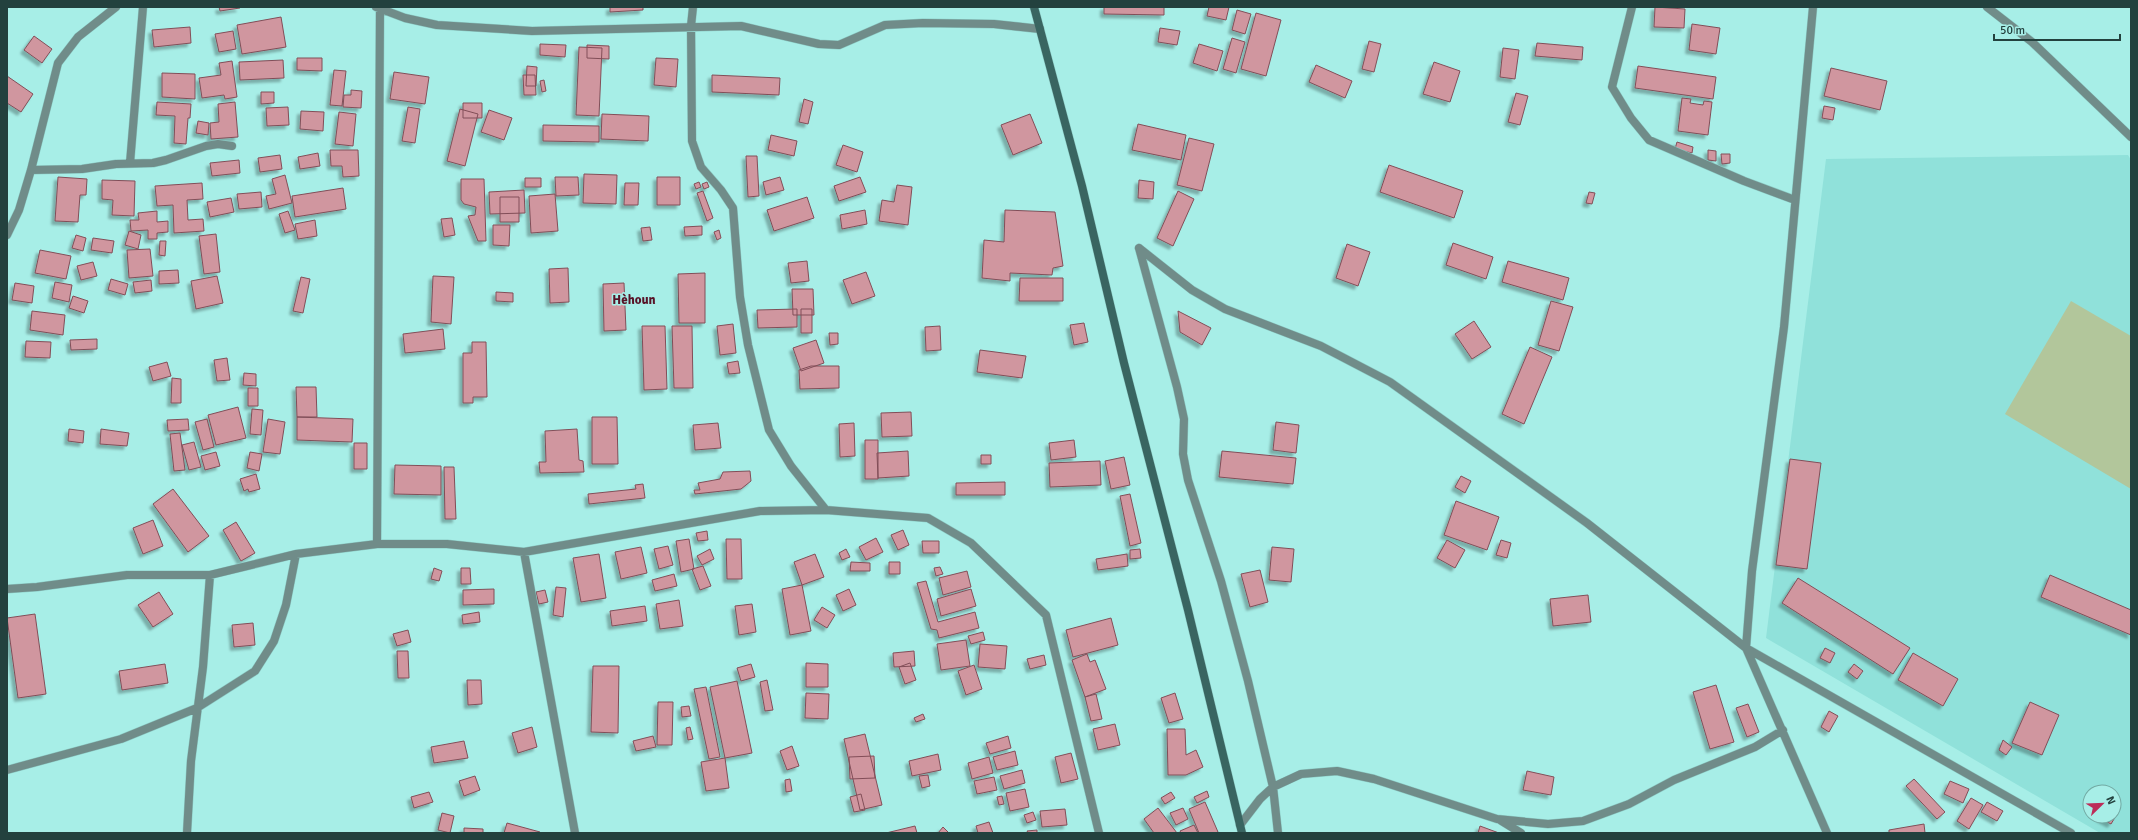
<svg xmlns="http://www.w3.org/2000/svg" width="2138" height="840" font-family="Signika,sans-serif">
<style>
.built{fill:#90e1da;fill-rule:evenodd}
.green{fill:#b2c69b}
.building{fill:#d0969f;stroke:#824e58;filter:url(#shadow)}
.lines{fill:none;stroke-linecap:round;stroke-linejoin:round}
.street-casing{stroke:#8dcbc5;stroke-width:9}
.secondary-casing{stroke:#8dcbc5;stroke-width:9}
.street{stroke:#708c89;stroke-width:8}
.secondary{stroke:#396561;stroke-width:8}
.labels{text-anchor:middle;stroke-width:3;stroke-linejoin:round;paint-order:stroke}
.quarter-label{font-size:13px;font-weight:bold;fill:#571327;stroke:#a7eee7}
</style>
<defs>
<filter id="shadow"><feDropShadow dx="-3.5" dy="3.5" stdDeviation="1" flood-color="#0004"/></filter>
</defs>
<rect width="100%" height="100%" fill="#a7eee7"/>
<path class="built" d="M2128 155 2131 160V833H2100L1766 638 1826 159ZM2090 792H2114V816H2090Z"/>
<path class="green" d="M2071 301 2131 336V489L2005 414Z"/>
<path class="building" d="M219 7H239L240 8 220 11Z
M610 7H643V10L610 12Z
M1104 7H1164V15L1104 14Z
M1209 7H1229L1226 20 1207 16Z
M1655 7 1685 9 1684 28 1654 27Z
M1237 10 1251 14 1245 34 1232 30Z
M1256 13 1281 20 1266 76 1241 69Z
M281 17 286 47 242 54 237 25Z
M1692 24 1720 28 1716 54 1689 50Z
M190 27 191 43 154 47 152 30Z
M1160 28 1180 31 1177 45 1158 42Z
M233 31 236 49 219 52 215 34Z
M34 36 52 49 42 63 24 50Z
M1232 38 1245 42 1236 73 1223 69Z
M1369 41 1381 44 1374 72 1362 69Z
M1537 43 1583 47 1582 60 1535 56Z
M540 44 566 45 565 57 540 55Z
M1199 44 1223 51 1217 71 1193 63Z
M587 45 609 46V59L587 58Z
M579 47 602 48 599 116 576 115Z
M1503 48 1519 50 1515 79 1500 77Z
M297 58H322V71L297 70Z
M656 58 678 59 676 87 654 85Z
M283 60 284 78 240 80 239 62Z
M232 61 237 97 225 99 224 95 202 98 199 78 221 75 219 63Z
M1434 62 1460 71 1450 102 1423 94Z
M1316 65 1352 81 1345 98 1309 82Z
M527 66 537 67 536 86H526Z
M1638 66 1716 77 1713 99 1635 88Z
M1831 68 1887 81 1880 110 1824 96Z
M334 70 346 71 342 106 330 105Z
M394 72 429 77 425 104 390 99Z
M162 73 195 74V99L162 97Z
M523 75H535L536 95H524Z
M712 75 780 78 779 95 712 92Z
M7 76 33 94 21 112 7 103Z
M544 80 546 91 542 92 540 81Z
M351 90 362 91 361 108 343 107 344 95H351Z
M261 92H274V103L261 104Z
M1516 93 1528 96 1520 125 1508 122Z
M1682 98 1691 99 1690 103 1703 105 1704 101 1712 102 1708 135 1678 131Z
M804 99 813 102 808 124 799 122Z
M157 102 191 104 190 118H188L186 144 174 143 175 116 156 115Z
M235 102 238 137 211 139 210 123 219 122 218 104Z
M463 103H482V118H463Z
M1824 106 1835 108 1833 120 1822 118Z
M288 107 289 125 267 126 266 108Z
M408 107 420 109 415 143 402 141Z
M460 109 478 114 465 166 447 161Z
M489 110 512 118 504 140 481 132Z
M301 111 324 112 323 131 300 129Z
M339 112 356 114 353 146 335 144Z
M602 114 649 116 648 141 601 139Z
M1030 114 1042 143 1013 155 1001 125Z
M198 121 209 123 208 135 196 133Z
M1138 124 1186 135 1181 160 1132 150Z
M543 125 599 126V142L543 141Z
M771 135 797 141 794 156 768 150Z
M1189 138 1214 144 1202 191 1177 185Z
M1677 142 1693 147 1692 153 1675 149Z
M843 145 863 152 857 172 836 165Z
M330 150H358L359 176 343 177 342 166H331Z
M1708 150 1716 151V161L1708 160Z
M318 153 320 166 300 169 298 157Z
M1721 154H1730V163L1722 164Z
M280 155 282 169 260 172 258 158Z
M746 156H757L759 196 748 197Z
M239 160 240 173 212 176 210 163Z
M1389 165 1463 191 1454 218 1380 192Z
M584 174 617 175 616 204 583 203Z
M285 175 292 203 269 209 266 196 276 194 272 179Z
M58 177 87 179 86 195H80L78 222 55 221Z
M555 177H578L579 195 556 196Z
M657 177H680V205H657Z
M780 177 784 190 766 195 763 182Z
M860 177 866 192 839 201 834 186Z
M525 178H541V187H525Z
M461 179H484L486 241H478L468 216 475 215 476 207 464 204 461 200Z
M102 180 135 181 134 216 112 215 113 200 102 199Z
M1139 180 1154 182 1153 199 1138 198Z
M699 182 701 187 696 189 694 184Z
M707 182 709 187 704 189 702 184Z
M202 183 203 199 187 200 188 220 203 219 204 231 174 233 173 205 157 206 155 186Z
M625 183H639L638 205H624Z
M897 185 912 187 908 225 879 221 882 200 894 202Z
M343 188 346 209 295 217 292 196Z
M524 190 525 213 490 214 489 192Z
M703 191 713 218 707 221 697 193Z
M1178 191 1194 199 1173 246 1157 238Z
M261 192 262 207 239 209 237 194Z
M1589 192 1595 193 1592 204 1586 203Z
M555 194 558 231 531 233 529 196Z
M500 197H519V222H500Z
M807 197 814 218 774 231 767 210Z
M231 198 234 212 210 217 207 202Z
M865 210 867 224 842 229 840 215Z
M1005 210 1055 212 1063 266 1053 268 1052 275 1010 273V281L982 278 984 240 1004 242Z
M157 211V222L168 221V232L157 233V239H148V230L131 231 130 220H139L138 213Z
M288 211 295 230 285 233 279 214Z
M452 218 455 235 444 237 441 219Z
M315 220 317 236 298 239 295 224Z
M493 225H510L509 246 493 245Z
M702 226V235L685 236 684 227Z
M650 227 652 240 643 241 641 228Z
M719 230 721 238 717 240 714 232Z
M129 231 141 235 138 249 125 245Z
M216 234 220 272 204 274 199 236Z
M76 235 86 238 83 251 72 248Z
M93 238 114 241 112 253 91 250Z
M160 241H166L165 256 159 255Z
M1453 243 1493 257 1486 279 1446 265Z
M1347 244 1370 252 1358 286 1336 278Z
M150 249 153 276 129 278 127 250Z
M40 250 71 256 66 279 35 273Z
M807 261 809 281 791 283 788 263Z
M1508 261 1569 278 1563 300 1502 282Z
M93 262 97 276 81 280 77 266Z
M568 268 569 302 550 303 549 269Z
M178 270 179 283 159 284V271Z
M866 272 875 296 852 304 843 280Z
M705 273V323H679L678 274Z
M217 276 223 303 196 309 191 281Z
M433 276 454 277 451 324 431 322Z
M301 277 310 279 303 313 293 311Z
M1020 278H1063V301H1019Z
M111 279 128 284 125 295 108 290Z
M151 280 152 291 135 293 133 282Z
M55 282 72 285 69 302 52 298Z
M15 283 34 286 32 303 12 300Z
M624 283 626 330 604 331 603 284Z
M792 289H813L814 315H793Z
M496 292 513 293V302L496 301Z
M73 296 88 301 84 313 69 308Z
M1551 301 1573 307 1559 351 1538 345Z
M797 309V327L758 328 757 310Z
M801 309H812V333H801Z
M32 311 65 315 63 335 30 330Z
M1178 311 1211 328 1202 345 1180 332Z
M1474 321 1491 347 1472 359 1455 334Z
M1084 323 1088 342 1074 345 1070 325Z
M733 324 736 353 720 355 717 326Z
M642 326H665L667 389 644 390Z
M672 326H692L693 388H674Z
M940 326 941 350 926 351 925 327Z
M443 329 445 349 405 353 403 334Z
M829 333H838V344L830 345Z
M97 339V349L71 350 70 340Z
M816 340 824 363 801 371 793 348Z
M26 341 51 342 50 358 25 357Z
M472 342H486L487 397H473V403H463V353H472Z
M1530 347 1552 357 1524 424 1502 414Z
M980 350 1026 356 1022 378 977 372Z
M227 358 230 380 217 381 214 360Z
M738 361 740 373 729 374 727 363Z
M167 362 171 376 153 381 149 367Z
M811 366H839V388L800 389 799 370Z
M244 373 256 374V386L243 385Z
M172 378 181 379V403H171Z
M296 387H316L317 417H297Z
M248 388H258V406H248Z
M238 407 246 438 216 445 208 415Z
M252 409 263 410 261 435 250 434Z
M911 412 912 436 882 437 881 413Z
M297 417 353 419 352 442 297 440Z
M592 417H617L618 464H592Z
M188 419 189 430 168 431 167 420Z
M207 419 214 447 203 450 195 422Z
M268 419 285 422 280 454 263 452Z
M1276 422 1299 425 1296 453 1273 450Z
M718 423 721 448 695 450 693 425Z
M854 423 855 456 840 457 839 424Z
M69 429 84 431 83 443 68 441Z
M101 429 129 433 127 446 100 444Z
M577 429 579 460 583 461 584 472 540 473 539 462H546L545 431Z
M180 433 185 470 174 471 170 434Z
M865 440H878V479H865Z
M1074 440 1076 457 1051 460 1049 443Z
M194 442 201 467 189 470 182 445Z
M354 443H367V469H354Z
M908 451 909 476 878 478 877 453Z
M1222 451 1296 458 1293 484 1219 477Z
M216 452 220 466 205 470 201 456Z
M250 452 262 454 259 471 247 468Z
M981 455H991V464H981Z
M1124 457 1130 485 1111 489 1105 461Z
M1790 459 1821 463 1807 569 1776 565Z
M1100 461 1101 485 1050 487 1049 463Z
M395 465 441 466V495L394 494Z
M444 467H454L456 519H445Z
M750 471 751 481 741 489 695 494 694 490H700L698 483 720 479 723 472Z
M256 474 260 489 249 492 248 489 244 491 240 479Z
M1461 476 1471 481 1465 493 1455 487Z
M1005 482V495H956V483Z
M643 484 645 498 589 504 588 494 636 489 635 485Z
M173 489 209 536 188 552 153 504Z
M1130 494 1141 543 1130 546 1120 496Z
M1456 501 1499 517 1487 550 1444 535Z
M153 520 163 546 143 554 133 528Z
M236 522 255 553 241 561 223 530Z
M903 530 909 545 898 550 891 535Z
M707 531 708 540 698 541 696 533Z
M876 538 883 552 866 560 859 547Z
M689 539 694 569 681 572 676 541Z
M726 539H741L742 579H727Z
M1447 540 1465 550 1455 568 1437 558Z
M1501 540 1511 543 1507 558 1496 555Z
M922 541H939V553H923Z
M668 546 673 565 659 569 654 549Z
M641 547 647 573 621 579 615 552Z
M1272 547 1294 549 1291 582 1269 580Z
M710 549 714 559 702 565 697 556Z
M846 549 850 557 842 560 839 553Z
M1140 549 1141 558 1130 559V550Z
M599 554 606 598 581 602 573 558Z
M815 554 824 577 802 585 794 562Z
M1127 554 1128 566 1098 570 1096 559Z
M851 562 870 563V571H850Z
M889 562H900V574H889Z
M703 566 711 586 700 590 692 569Z
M940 567 943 574 936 576 934 568Z
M434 568 442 571 439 581 431 579Z
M461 568H470L471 584H461Z
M1260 570 1268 602 1250 607 1241 574Z
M967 571 971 587 943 595 939 578Z
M674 574 677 586 655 591 652 580Z
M2050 575 2131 610V635L2041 597Z
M1798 578 1910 648 1893 674 1782 603Z
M926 581 938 622 975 612 979 628 939 638 937 630 931 629 917 583Z
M802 585 811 631 790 635 782 589Z
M556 587 566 588 563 617 553 615Z
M494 589V604L463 605V590Z
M849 589 856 605 843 611 836 595Z
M971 589 976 606 941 616 937 599Z
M545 590 548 602 539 604 536 592Z
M159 592 173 614 153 627 138 605Z
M1588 595 1591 622 1553 626 1550 599Z
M679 600 683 626 660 629 656 604Z
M752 604 756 632 739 635 735 606Z
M645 606 647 621 612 626 610 611Z
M822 607 835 615 827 628 814 620Z
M479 612 480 622 463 624 462 615Z
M35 614 46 694 18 698 7 618Z
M1111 618 1118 645 1073 657 1066 630Z
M253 623 255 645 234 647 232 625Z
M408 630 411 642 397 646 393 634Z
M983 632 985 640 971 644 968 636Z
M966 640 970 666 941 670 937 644Z
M980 644 1007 646 1005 669 978 667Z
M1825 648 1835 653 1830 663 1820 658Z
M397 651H408L409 678H398Z
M914 651 915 666 894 667 893 653Z
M1913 653 1958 679 1943 706 1898 680Z
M1087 654 1090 662 1095 660 1106 689 1085 697 1072 660Z
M1044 655 1046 665 1030 669 1027 659Z
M806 663 828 664V687H806Z
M910 663 916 680 905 684 899 667Z
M165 664 168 683 122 690 119 671Z
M751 664 755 677 741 681 737 668Z
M1854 664 1863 671 1857 679 1848 672Z
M974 665 982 689 966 695 958 671Z
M593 666H619L618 733 591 732Z
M467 680H481L482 704 468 705Z
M767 680 773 710 765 711 760 682Z
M737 681 752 753 725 758 710 687Z
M1716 685 1734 742 1710 749 1693 692Z
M706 687 720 757 709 759 694 689Z
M806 693 829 694 828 719 805 718Z
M1175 693 1183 719 1169 723 1161 698Z
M1096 694 1102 719 1091 721 1085 697Z
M658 702H673L672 745H657Z
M2030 702 2059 715 2042 755 2012 743Z
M1748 704 1759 732 1747 737 1736 708Z
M689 706 691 716 682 717 681 707Z
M1829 711 1838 716 1829 732 1821 727Z
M923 714 925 719 916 722 914 718Z
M1115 724 1120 745 1098 750 1093 729Z
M532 727 537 747 518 753 512 733Z
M690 727 693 739 688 740 686 728Z
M1167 729H1185L1186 755 1196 750 1203 767 1186 775H1168Z
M865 734 882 805 860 810 844 739Z
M653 736 656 747 636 751 633 741Z
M1008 736 1011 748 990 754 986 743Z
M2003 740 2012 747 2006 755 1999 750Z
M464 741 468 758 434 763 431 747Z
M792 746 799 766 787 770 780 751Z
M1015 751 1018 765 997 770 993 757Z
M1071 753 1078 779 1061 783 1055 757Z
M938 754 941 770 912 776 909 761Z
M874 756 875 778 850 779 849 757Z
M989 757 993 773 972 779 968 763Z
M725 758 729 788 706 791 701 762Z
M1022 770 1025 783 1004 789 1000 776Z
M1527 771 1554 777 1551 795 1523 790Z
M928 775 930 786 922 788 919 776Z
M475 776 480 790 464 796 459 781Z
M994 777 997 790 977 794 974 781Z
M790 779 792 791 786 792 785 780Z
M1914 779 1945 812 1937 819 1906 786Z
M1950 781 1969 789 1963 803 1944 794Z
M1025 789 1029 807 1010 811 1006 793Z
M1207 791 1209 797 1197 803 1194 797Z
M429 792 433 802 414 808 411 797Z
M1171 792 1175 798 1165 804 1161 798Z
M861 794 865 810 854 812 850 797Z
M1002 796 1004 804 999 805 997 797Z
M1971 798 1983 805 1969 829 1957 821Z
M1205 802 1218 832 1215 833H1199L1189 809Z
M1987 802 2003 811 1997 821 1981 812Z
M1158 808 1177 833H1154L1144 819Z
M1183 808 1188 819 1176 825 1170 813Z
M1065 809 1067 825 1042 827 1040 811Z
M1033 812 1036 820 1027 823 1024 815Z
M2114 812 2117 814 2111 824 2100 818 2102 816H2114Z
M442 813 454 816 450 833 438 830Z
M989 822 993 833H978L976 826Z
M507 823 540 832V833H504Z
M1924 824 1925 833H1889V830Z
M1194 825 1198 833H1181L1180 831Z
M915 826 917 833H886Z
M1480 826 1499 833H1478Z
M943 827 949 833H938Z
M464 828 483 829V833H464Z
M1037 830V833H1028L1027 831Z"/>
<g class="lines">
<defs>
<path id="street" d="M376 7 405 18 437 25 532 31 741 26 819 44 839 45 885 25 923 23 994 24 1040 29
M693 7 691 26 692 141 701 167 721 190 733 208 740 297 748 345 769 430 791 466 826 510
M1632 7 1612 87 1631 118 1649 140 1744 181 1795 200
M1813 7 1784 327 1752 571 1746 648 1827 833
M1987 7 2032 42 2131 137
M130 163 143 7
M31 170 82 169 116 164 153 163 166 160 206 146 218 144 232 146
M7 235 19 210 31 170 58 63 78 37 116 7
M1139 248 1192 290 1225 309 1321 346 1390 382 1587 523 1746 648 2071 833
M1139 248 1177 387 1184 419 1183 454 1188 480 1221 581 1248 681 1273 787 1278 833
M377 544 380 7
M524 552 575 833
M7 589 37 587 127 575H210L296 554 377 544H447L524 552 760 511 826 510 928 518 971 543 1046 615 1099 833
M7 770 121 739 197 708 255 671 274 641 286 605 296 554
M1500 820 1521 833
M1240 825 1260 799 1273 787 1301 774 1337 771 1374 779 1497 819 1548 824 1583 821 1629 804 1674 780 1755 747 1783 730
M187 833 191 761 203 667 210 575"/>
<path id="secondary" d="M1034 7 1082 186 1124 363 1188 610 1242 833"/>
</defs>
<use href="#street" class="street-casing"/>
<use href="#secondary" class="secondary-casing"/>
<use href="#street" class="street"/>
<use href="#secondary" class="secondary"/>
</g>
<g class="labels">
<g class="quarter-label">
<text x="634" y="304">Hèhoun</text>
</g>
</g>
<rect width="2138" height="840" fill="none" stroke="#23413e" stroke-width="16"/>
<g transform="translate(2102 804) rotate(67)"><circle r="19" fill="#a7eee7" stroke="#72a9a3"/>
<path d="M0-3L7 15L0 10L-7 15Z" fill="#bc2d59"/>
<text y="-6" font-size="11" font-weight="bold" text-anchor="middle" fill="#23413e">N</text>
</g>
<path d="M1994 34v6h126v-6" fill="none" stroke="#23413e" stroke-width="2"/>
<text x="2000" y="34" font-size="12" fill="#23413e" stroke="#a7eee7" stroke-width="3" paint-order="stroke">50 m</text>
</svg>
